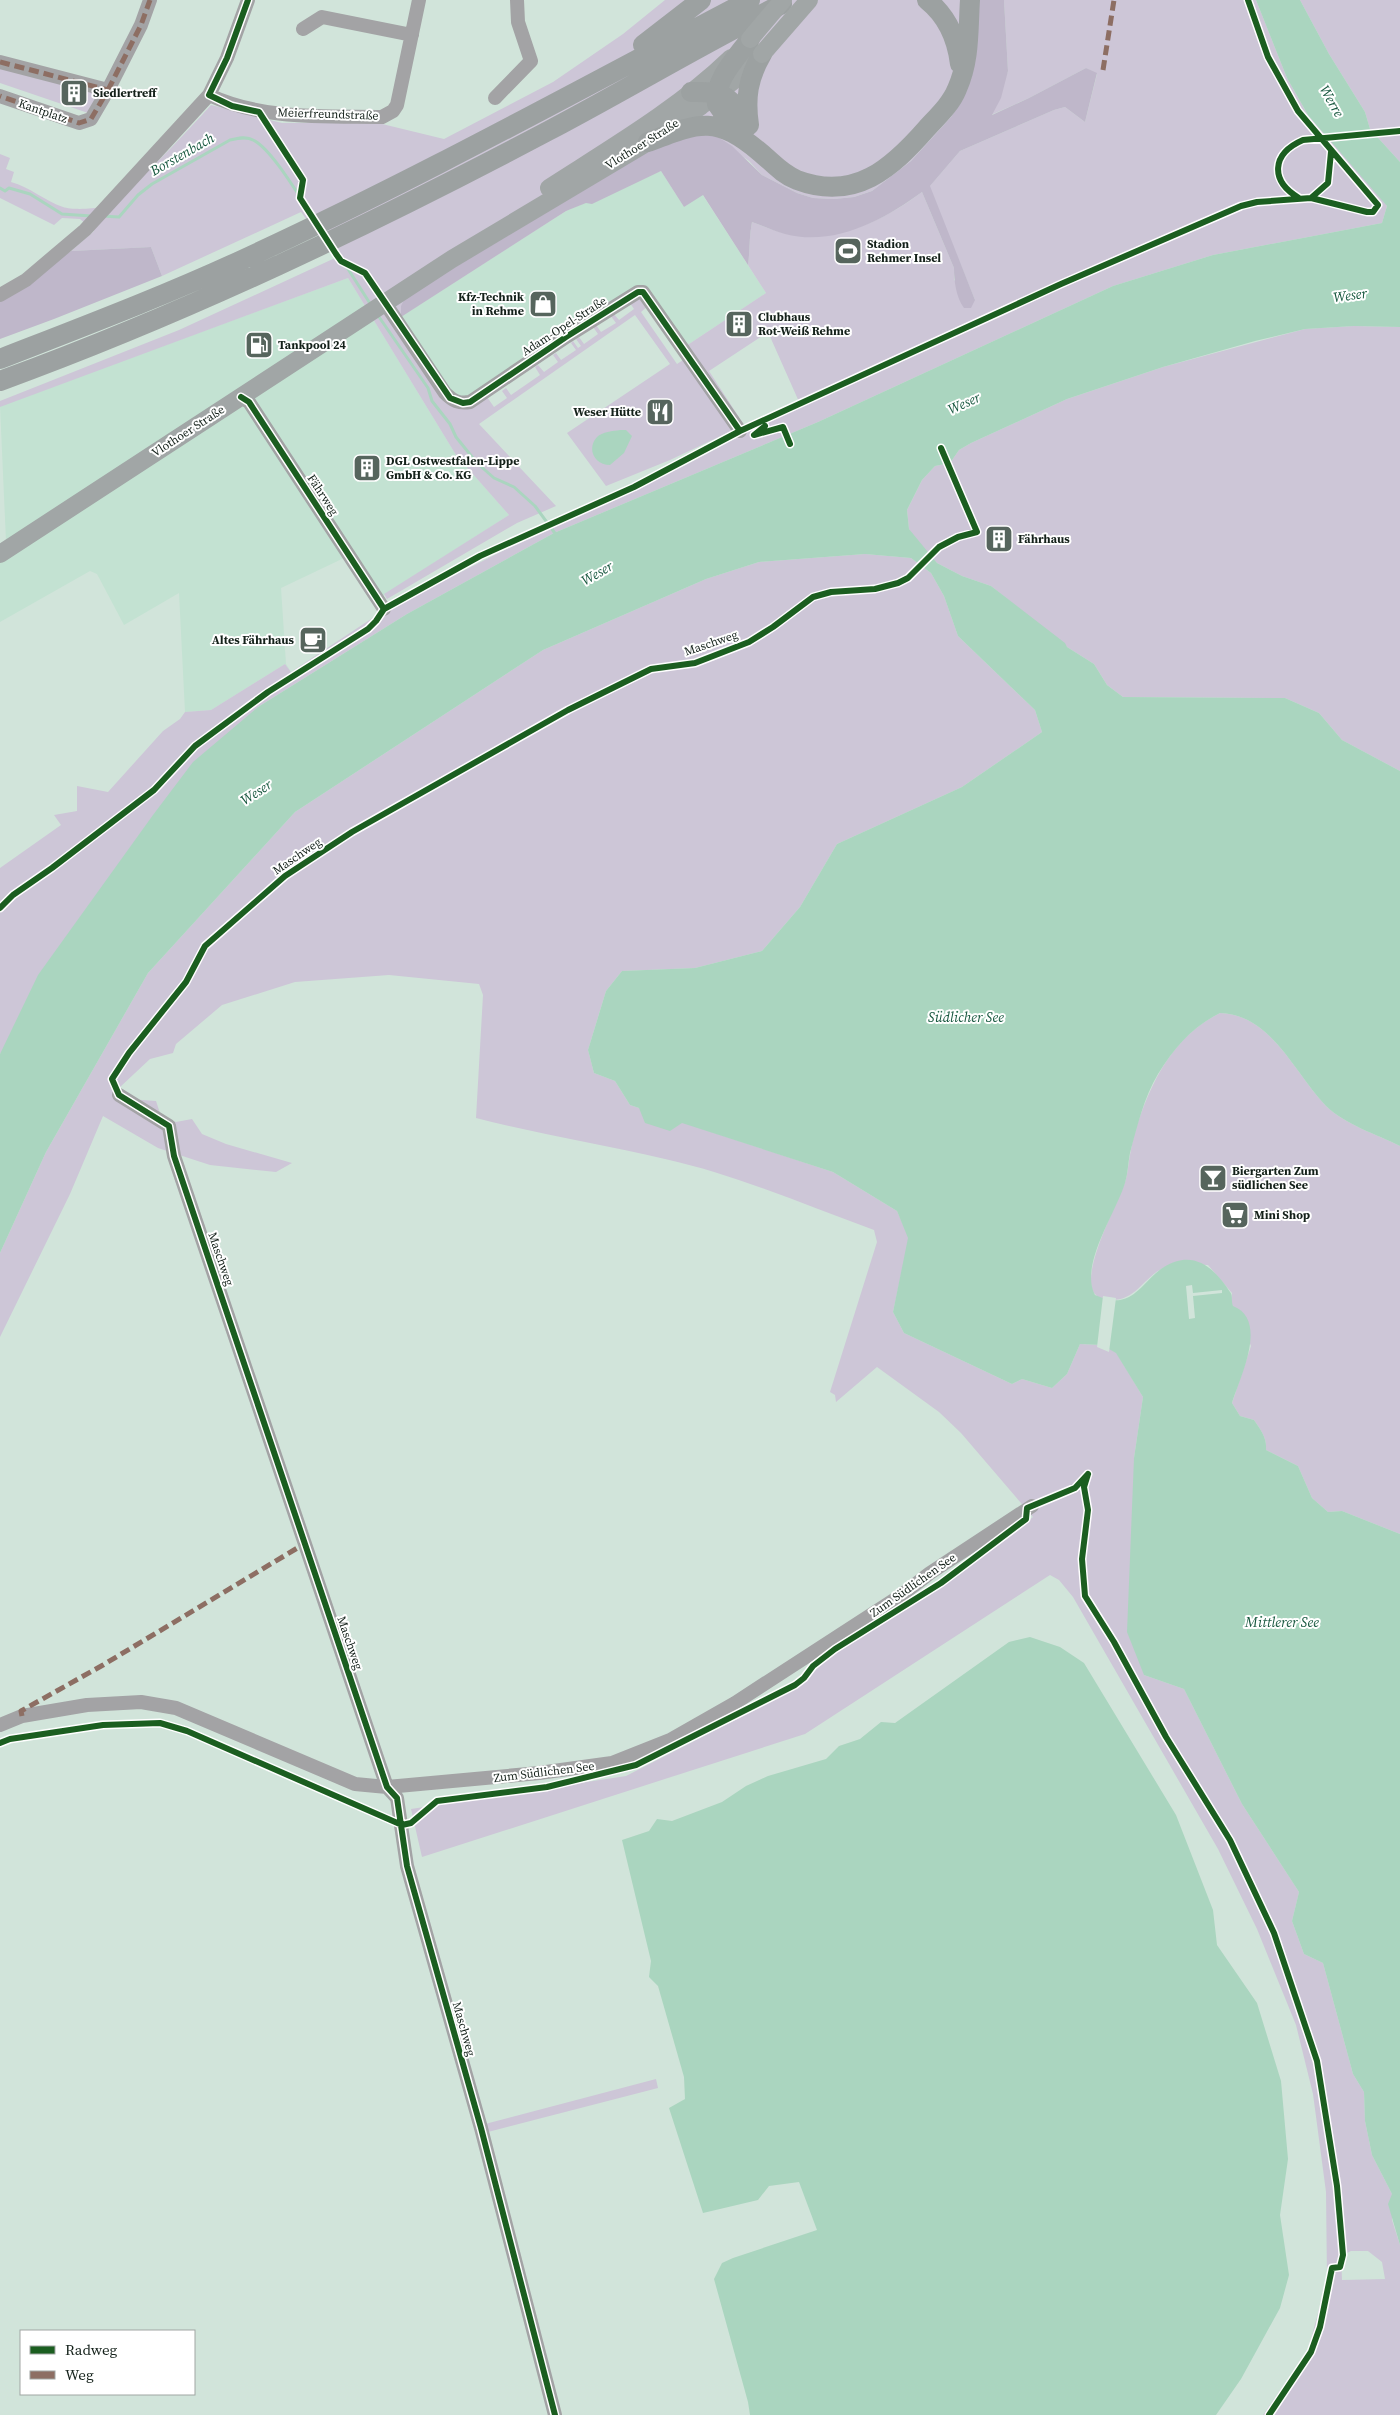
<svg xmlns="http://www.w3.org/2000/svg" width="1400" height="2415" font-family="'Source Serif 4',serif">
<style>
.built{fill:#c3e2d2}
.green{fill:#cdc6d7;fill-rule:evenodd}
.forest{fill:#bfb7ca}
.water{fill:#aad5bf}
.pier{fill:#d1e4da}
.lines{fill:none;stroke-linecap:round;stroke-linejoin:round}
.stream{stroke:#aad5bf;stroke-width:3}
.minor{stroke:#a3a3a5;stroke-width:14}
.major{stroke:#a1a6a6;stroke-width:18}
.highway{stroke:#9ca1a1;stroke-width:20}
.major-bridge{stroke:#a1a6a6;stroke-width:18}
.quiet{stroke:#8d6e63;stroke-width:5;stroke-dasharray:10 5;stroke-linecap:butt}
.cycleway-casing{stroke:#fff;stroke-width:9}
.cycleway{stroke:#1b5e20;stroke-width:6}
.labels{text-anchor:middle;stroke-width:4;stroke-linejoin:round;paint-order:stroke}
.poi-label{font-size:12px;font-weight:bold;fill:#14211a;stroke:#fff;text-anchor:start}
.street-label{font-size:12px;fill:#14211a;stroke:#fff}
.water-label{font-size:14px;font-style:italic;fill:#16573e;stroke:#fff}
</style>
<rect width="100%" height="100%" fill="#d1e4da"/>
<path class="built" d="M661 171 684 207 702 194 766 293 680 350 640 297 456 406 394 321 566 211Z
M348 278 456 455 509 515 373 602 344 558 281 588 286 664 291 672 285 664 211 710 185 712 179 593 124 625 97 574 90 571 0 622V545L6 541 0 406Z"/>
<path class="green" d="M665 0H978L963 99 951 117 911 161 872 191 854 197 834 199 813 198 797 193 762 175 749 161 706 130 401 306V317L443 397H487L494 407 507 398 502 391 506 388 511 395 540 375 535 367 538 365 544 372 558 362 553 355 556 353 561 360 576 350 571 343 573 341 578 348 581 346 576 339 579 337 584 344 598 334 593 327 596 325 601 332 616 323 610 315 613 313 619 320 634 309 628 300 640 297 649 305 641 312 677 364 686 358 680 350 766 293 748 265C750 251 749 237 752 222 763 226 776 232 788 234 838 243 883 221 922 192L954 268V280L975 300 929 187 960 151 1054 110 1065 107 1085 122 1097 74 1086 68 1029 98 991 115 1008 71 1004 0H1256L1287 78 1308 115 1382 199 1387 206 1382 223 1213 255 1113 286 818 422 554 533 407 614 258 707 0 1054V868L61 825 54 815 77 811V786L108 792 163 731 180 719 185 712 211 710 285 664 291 672 380 613 534 535 682 467 800 404 768 332 709 371 744 425 670 460 606 486 567 433 670 364 635 315 479 424 556 506 517 523 387 599 384 594 509 515 456 455 348 278 0 407V401L179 330 335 258 301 212 162 276 151 247 71 251 94 231 80 219 62 218 54 225 0 198V154L10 158 6 169 14 172 11 182C30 187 45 201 63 207 71 210 93 209 101 207 124 201 193 125 211 105L282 123 374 122 444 139 553 82 623 34Z
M1300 0H1400V162L1370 129 1365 112 1329 54Z
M0 62 107 90 94 115 0 83Z
M1354 326 1400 327V771L1342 740 1319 713 1285 698 1123 697 1107 685 1094 664 1067 647 991 586 962 576 937 563 914 537 909 529 907 510 922 480 935 466 950 463 959 450 971 443 1067 399 1163 367 1305 329Z
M865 554 911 558 931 573 944 596 958 636 1035 710 1042 732 962 787 837 844 800 907 762 951 695 968 622 971 606 991 588 1050 594 1073 615 1081 630 1105 833 1172 897 1211 909 1238 893 1312 904 1333 1012 1384 1022 1379 1052 1388 1067 1374 1080 1344 1102 1345 1116 1352 1143 1397 1134 1458 1144 1675 1184 1689 1242 1804 1299 1892 1292 1921 1304 1954 1323 1963 1353 2074 1364 2092 1365 2121 1372 2155 1392 2194V2220L1400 2245V2415H1263L1308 2350 1327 2280 1326 2192 1313 2094 1296 2025 1257 1929 1218 1849 1073 1597 1059 1580 1050 1575 805 1734 422 1857 411 1809 626 1776 794 1690 832 1655 959 1575 1033 1517 961 1433 939 1412 877 1367 836 1402 835 1395 830 1392 877 1242 874 1230C805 1205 737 1175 665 1159 602 1144 538 1134 476 1118L483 995 479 984 389 975 295 982 222 1005 176 1044 173 1053 150 1059 119 1088 129 1099 156 1101 161 1116 176 1122 192 1119 202 1134 226 1144 292 1163 276 1172 210 1165 158 1148 103 1116 70 1194 0 1337V1253L46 1152 148 973 295 812 543 650 706 579 759 562ZM1351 2251H1368L1382 2262 1385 2279 1342 2280 1341 2258H1345L1347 2253Z
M1220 1013C1272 1015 1294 1073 1326 1106 1346 1125 1376 1134 1400 1146V1534L1342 1511 1328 1512 1312 1498 1298 1466 1266 1450C1267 1438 1261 1430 1254 1420L1240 1416 1232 1403 1251 1346 1231 1302 1232 1293 1208 1265C1198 1265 1171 1263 1163 1268 1143 1278 1136 1301 1110 1300 1105 1300 1099 1299 1096 1295 1077 1279 1117 1204 1124 1185 1128 1175 1128 1165 1130 1155 1134 1129 1145 1100 1157 1077 1172 1049 1192 1027 1220 1013Z
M656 2079 658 2088 488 2132 485 2124Z"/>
<path class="forest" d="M978 0H1004L1008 71 1001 98 992 115 1029 98 1086 68 1097 73 1085 122 1065 107 1054 110 960 151 930 186 975 300 971 308H964C956 297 954 281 954 268L922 192C884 220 834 247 785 234 774 231 763 226 752 222 749 237 750 251 748 265L703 195 684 207 661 171 592 204 586 203 566 211 401 317V306L405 298 630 156 693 131 718 137 732 146 762 175 797 193 813 198 834 199 854 197 872 191 911 161 951 117 963 99Z
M151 247 162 276 54 319 0 339V298L71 251Z"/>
<path class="water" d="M1256 0H1300L1329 54 1365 112 1370 129 1400 162V327L1354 326 1305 329 1255 341 1163 367 1067 399 971 443 959 450 950 463 935 466 922 480 907 510 909 529 937 563 962 576 991 586 1065 643 1067 647 1094 664 1107 685 1123 697 1285 698 1319 713 1342 740 1400 771V1146C1376 1134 1346 1125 1326 1106 1294 1073 1272 1015 1220 1013 1192 1027 1174 1048 1158 1074 1144 1097 1137 1127 1130 1153 1128 1163 1128 1173 1125 1183 1116 1213 1079 1265 1095 1295 1106 1300 1117 1303 1129 1297 1142 1290 1151 1275 1164 1267 1193 1249 1214 1267 1230 1292 1233 1295 1231 1301 1233 1306 1269 1320 1240 1377 1232 1403L1240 1416 1254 1420C1261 1430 1267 1438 1266 1450L1298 1466 1312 1498 1328 1512 1342 1511 1400 1534V2245L1388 2204 1392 2194 1372 2155 1365 2121 1364 2092 1353 2074 1323 1963 1304 1954 1292 1921 1299 1892 1242 1804 1184 1689 1144 1675 1127 1632 1134 1458 1143 1397 1116 1353 1102 1345 1080 1344 1067 1374 1052 1388 1022 1379 1012 1384 904 1333 893 1312 908 1238 897 1211 833 1172 682 1123 670 1131 645 1123 639 1108 630 1105 615 1081 594 1073 588 1050 606 991 622 971 695 968 762 951 800 907 837 844 962 787 1042 732 1035 710 958 636 944 596 931 573 911 558 865 554 759 562 706 579 543 650 295 812 148 973 46 1152 0 1253V1054L38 975 153 815 193 762 258 707 407 614 554 533 818 422 1113 286 1213 255 1382 223 1387 206 1308 115 1287 78Z
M620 430H626L632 436 624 453 610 465C595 465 586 449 597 437 602 432 613 431 620 430Z
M1030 1637 1060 1647 1084 1663 1176 1815 1213 1910 1217 1945 1257 2003 1281 2081 1288 2159 1280 2215 1289 2275 1280 2308 1241 2379 1216 2415H750L748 2402 714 2279 722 2263 733 2258 817 2230 799 2182 769 2186 758 2200 703 2213 669 2108 685 2099 684 2077 658 1986 649 1977 651 1961 622 1840 649 1831 657 1819 672 1821 722 1802 746 1786 768 1776 826 1759 839 1746 860 1739 881 1722 895 1723 1009 1642Z"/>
<path class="pier" d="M1375 131 1380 136 1328 141 1324 136Z
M1192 1285 1193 1293 1222 1290V1293L1193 1296 1195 1318 1189 1319 1186 1286Z
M1103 1296 1116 1298 1109 1352 1097 1347Z"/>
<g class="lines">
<path class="stream" d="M0 188 5 191 9 188 30 194 62 214 91 216
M102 216 119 217 138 195 152 184 230 140C238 138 247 136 253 140 272 149 300 198 313 217
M334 247 371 305
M377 314 428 388 432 401 450 424 456 437 477 463 494 478 514 487 535 506 557 536"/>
<path class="minor" d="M303 29 322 17 412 35
M0 62 108 90 91 119 79 123 0 96
M108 90 141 25 150 0
M209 95C263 120 323 116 382 117L393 111 397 105 419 0
M495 98 531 61 518 22 517 0
M0 295 26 280 85 230 209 95 227 58 248 0
M385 303 445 393C453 401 459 404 470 402L566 337 638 292H643L740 431
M241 397 249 402 384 609
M119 1095 169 1126 174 1156 387 1787 397 1798 407 1866 481 2128 555 2415
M0 1725 22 1716 87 1705 141 1702 176 1708 355 1784 387 1787 539 1773 612 1763 670 1740 735 1703 903 1594 930 1573 1032 1506"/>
<path class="major" d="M549 188C611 148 678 109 731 58
M0 554 452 259 648 142 701 106 732 82 760 56"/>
<path class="highway" d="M927 0C947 16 957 39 960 64
M643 45 701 0
M691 92C727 91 730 97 748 126
M749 125C745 98 748 78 762 54
M739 135 717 104C713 81 737 57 750 39
M648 142C700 122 716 115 761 153 773 163 782 174 797 180 855 202 892 168 927 128 938 116 951 104 957 89 970 60 968 31 970 0
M0 359C82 327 164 296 244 259 416 180 582 88 750 0
M0 381C189 312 370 225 548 131 626 90 702 44 782 4"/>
<path class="major-bridge" d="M750 39 783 0
M762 54 809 0"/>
<path class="quiet" d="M0 62 108 90 91 119 79 123 0 96
M1103 70 1114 0
M108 90 141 25 150 0
M22 1716 21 1711 103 1665 304 1544"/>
<defs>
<path id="cycleway" d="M248 0 227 58 209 95 232 106 259 112 303 180 300 198 336 254 341 261 365 273 450 398 463 403 470 402 566 337 638 292H643L740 431
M1248 0 1268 57 1298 111 1378 205 1373 212H1367L1311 198
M1299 198C1270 181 1271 154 1303 140L1400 131
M241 397 249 402 384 609
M765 426 754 435 783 427 790 444
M0 908 13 895 52 868 154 790 195 746 268 692 368 629 376 621 384 609 480 556 634 487 740 431 1061 284 1241 206 1257 202 1311 198 1328 183 1331 152
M1088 1474 1084 1487 1088 1510 1082 1559 1085 1596 1114 1642 1166 1737 1230 1840 1274 1933 1317 2061 1337 2186 1343 2255 1340 2267 1332 2268 1320 2327 1311 2352 1269 2415
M0 1743 10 1739 103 1725 160 1723 187 1731 402 1825 411 1823 437 1801 547 1787 636 1765 795 1685 804 1678 813 1666 835 1649 941 1583 1026 1519 1027 1508 1075 1488 1088 1474
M555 2415 481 2128 407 1866 397 1798 387 1787 174 1156 169 1126 119 1095 112 1079 129 1053 186 982 205 946 285 876 352 832 568 710 651 669 695 663 749 642 773 627 813 597 831 592 875 589 898 583 908 578 939 547 958 537 977 532 941 448"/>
</defs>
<use href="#cycleway" class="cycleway-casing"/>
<use href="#cycleway" class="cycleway"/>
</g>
<defs>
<symbol id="building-square" viewBox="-11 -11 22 22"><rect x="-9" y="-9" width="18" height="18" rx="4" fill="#56655d" stroke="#fff"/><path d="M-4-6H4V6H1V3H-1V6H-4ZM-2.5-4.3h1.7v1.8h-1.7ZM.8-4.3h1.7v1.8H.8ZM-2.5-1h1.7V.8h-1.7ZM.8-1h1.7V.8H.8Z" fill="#fff"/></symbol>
<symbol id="stadium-square" viewBox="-11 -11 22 22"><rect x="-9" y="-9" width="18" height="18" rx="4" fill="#56655d" stroke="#fff"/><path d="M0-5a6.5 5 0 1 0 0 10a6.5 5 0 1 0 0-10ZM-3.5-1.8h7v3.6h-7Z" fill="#fff"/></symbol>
<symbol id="shop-square" viewBox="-11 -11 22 22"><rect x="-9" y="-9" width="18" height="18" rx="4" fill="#56655d" stroke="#fff"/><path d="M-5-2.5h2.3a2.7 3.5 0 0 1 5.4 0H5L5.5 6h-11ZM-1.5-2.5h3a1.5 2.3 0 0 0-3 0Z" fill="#fff"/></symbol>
<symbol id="fuel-square" viewBox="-11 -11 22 22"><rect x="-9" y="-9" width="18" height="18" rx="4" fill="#56655d" stroke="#fff"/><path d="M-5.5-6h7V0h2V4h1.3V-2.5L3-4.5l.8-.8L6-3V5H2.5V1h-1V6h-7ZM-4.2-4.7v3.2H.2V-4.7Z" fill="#fff"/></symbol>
<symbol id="restaurant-square" viewBox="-11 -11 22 22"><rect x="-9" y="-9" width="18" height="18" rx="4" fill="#56655d" stroke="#fff"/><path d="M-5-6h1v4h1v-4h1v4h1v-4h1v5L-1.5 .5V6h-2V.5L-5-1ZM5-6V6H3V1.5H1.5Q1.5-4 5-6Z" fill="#fff"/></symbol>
<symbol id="cafe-square" viewBox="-11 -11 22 22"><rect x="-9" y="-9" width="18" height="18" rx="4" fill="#56655d" stroke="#fff"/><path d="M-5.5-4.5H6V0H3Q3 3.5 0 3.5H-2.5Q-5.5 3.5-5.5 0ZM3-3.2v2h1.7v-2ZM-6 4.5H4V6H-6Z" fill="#fff"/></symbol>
<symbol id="bar-square" viewBox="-11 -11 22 22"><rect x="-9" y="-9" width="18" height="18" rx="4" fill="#56655d" stroke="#fff"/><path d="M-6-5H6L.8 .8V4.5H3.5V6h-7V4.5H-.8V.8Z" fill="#fff"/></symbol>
<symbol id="supermarket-square" viewBox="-11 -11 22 22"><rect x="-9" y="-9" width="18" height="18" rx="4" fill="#56655d" stroke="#fff"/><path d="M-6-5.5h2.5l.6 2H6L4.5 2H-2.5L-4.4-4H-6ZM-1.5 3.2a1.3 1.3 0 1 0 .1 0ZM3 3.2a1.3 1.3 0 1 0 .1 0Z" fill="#fff"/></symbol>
</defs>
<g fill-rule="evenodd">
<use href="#building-square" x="58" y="77" width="32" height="32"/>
<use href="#stadium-square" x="832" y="235" width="32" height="32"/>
<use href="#shop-square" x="527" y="288" width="32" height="32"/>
<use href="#building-square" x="723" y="308" width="32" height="32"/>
<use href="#fuel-square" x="243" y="329" width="32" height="32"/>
<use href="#restaurant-square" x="644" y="396" width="32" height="32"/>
<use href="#building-square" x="351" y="452" width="32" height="32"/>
<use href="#building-square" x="983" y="523" width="32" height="32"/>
<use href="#cafe-square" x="297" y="624" width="32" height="32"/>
<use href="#bar-square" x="1197" y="1162" width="32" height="32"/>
<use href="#supermarket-square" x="1219" y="1199" width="32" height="32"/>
</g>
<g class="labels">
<g class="poi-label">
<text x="93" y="97">Siedlertreff</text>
<text x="867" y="248">Stadion<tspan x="867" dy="14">Rehmer Insel</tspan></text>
<text x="524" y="301" text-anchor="end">Kfz-Technik<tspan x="524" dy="14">in Rehme</tspan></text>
<text x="758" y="321">Clubhaus<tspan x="758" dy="14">Rot-Weiß Rehme</tspan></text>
<text x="278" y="349">Tankpool 24</text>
<text x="641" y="416" text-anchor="end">Weser Hütte</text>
<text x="386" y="465">DGL Ostwestfalen-Lippe<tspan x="386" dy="14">GmbH &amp; Co. KG</tspan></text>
<text x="1018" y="543">Fährhaus</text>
<text x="294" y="644" text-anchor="end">Altes Fährhaus</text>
<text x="1232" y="1175">Biergarten Zum<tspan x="1232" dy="14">südlichen See</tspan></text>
<text x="1254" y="1219">Mini Shop</text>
</g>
<g class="street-label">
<text transform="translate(43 111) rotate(19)" y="4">Kantplatz</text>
<text transform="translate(328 114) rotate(2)" y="4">Meierfreundstraße</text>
<text transform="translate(642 144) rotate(-32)" y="4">Vlothoer Straße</text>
<text transform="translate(564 326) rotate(-33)" y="4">Adam-Opel-Straße</text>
<text transform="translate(188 431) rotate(-33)" y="4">Vlothoer Straße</text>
<text transform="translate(323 495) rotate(57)" y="4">Fährweg</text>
<text transform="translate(711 643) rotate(-19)" y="4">Maschweg</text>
<text transform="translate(297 856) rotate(-34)" y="4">Maschweg</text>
<text transform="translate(221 1259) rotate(71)" y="4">Maschweg</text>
<text transform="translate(913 1585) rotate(-35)" y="4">Zum Südlichen See</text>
<text transform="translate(350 1643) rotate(71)" y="4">Maschweg</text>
<text transform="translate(544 1772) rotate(-7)" y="4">Zum Südlichen See</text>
<text transform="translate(464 2029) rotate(74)" y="4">Maschweg</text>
</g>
<g class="water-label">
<text transform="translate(1332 101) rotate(60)" y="5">Werre</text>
<text transform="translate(182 154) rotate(-30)" y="5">Borstenbach</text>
<text transform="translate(1350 295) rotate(-8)" y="5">Weser</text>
<text transform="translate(964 403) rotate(-24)" y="5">Weser</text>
<text transform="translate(597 573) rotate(-30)" y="5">Weser</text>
<text transform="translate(256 792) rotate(-33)" y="5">Weser</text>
<text x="966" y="1022">Südlicher See</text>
<text x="1282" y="1627">Mittlerer See</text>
</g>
</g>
<rect x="20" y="2330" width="175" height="65" fill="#ffffff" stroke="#a1a6a3"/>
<rect x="30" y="2346" width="25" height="8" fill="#1b5e20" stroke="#a1a6a3"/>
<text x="65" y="2355" font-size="15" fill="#14211a">Radweg</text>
<rect x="30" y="2371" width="25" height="8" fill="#8d6e63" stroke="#a1a6a3"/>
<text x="65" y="2380" font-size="15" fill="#14211a">Weg</text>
</svg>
